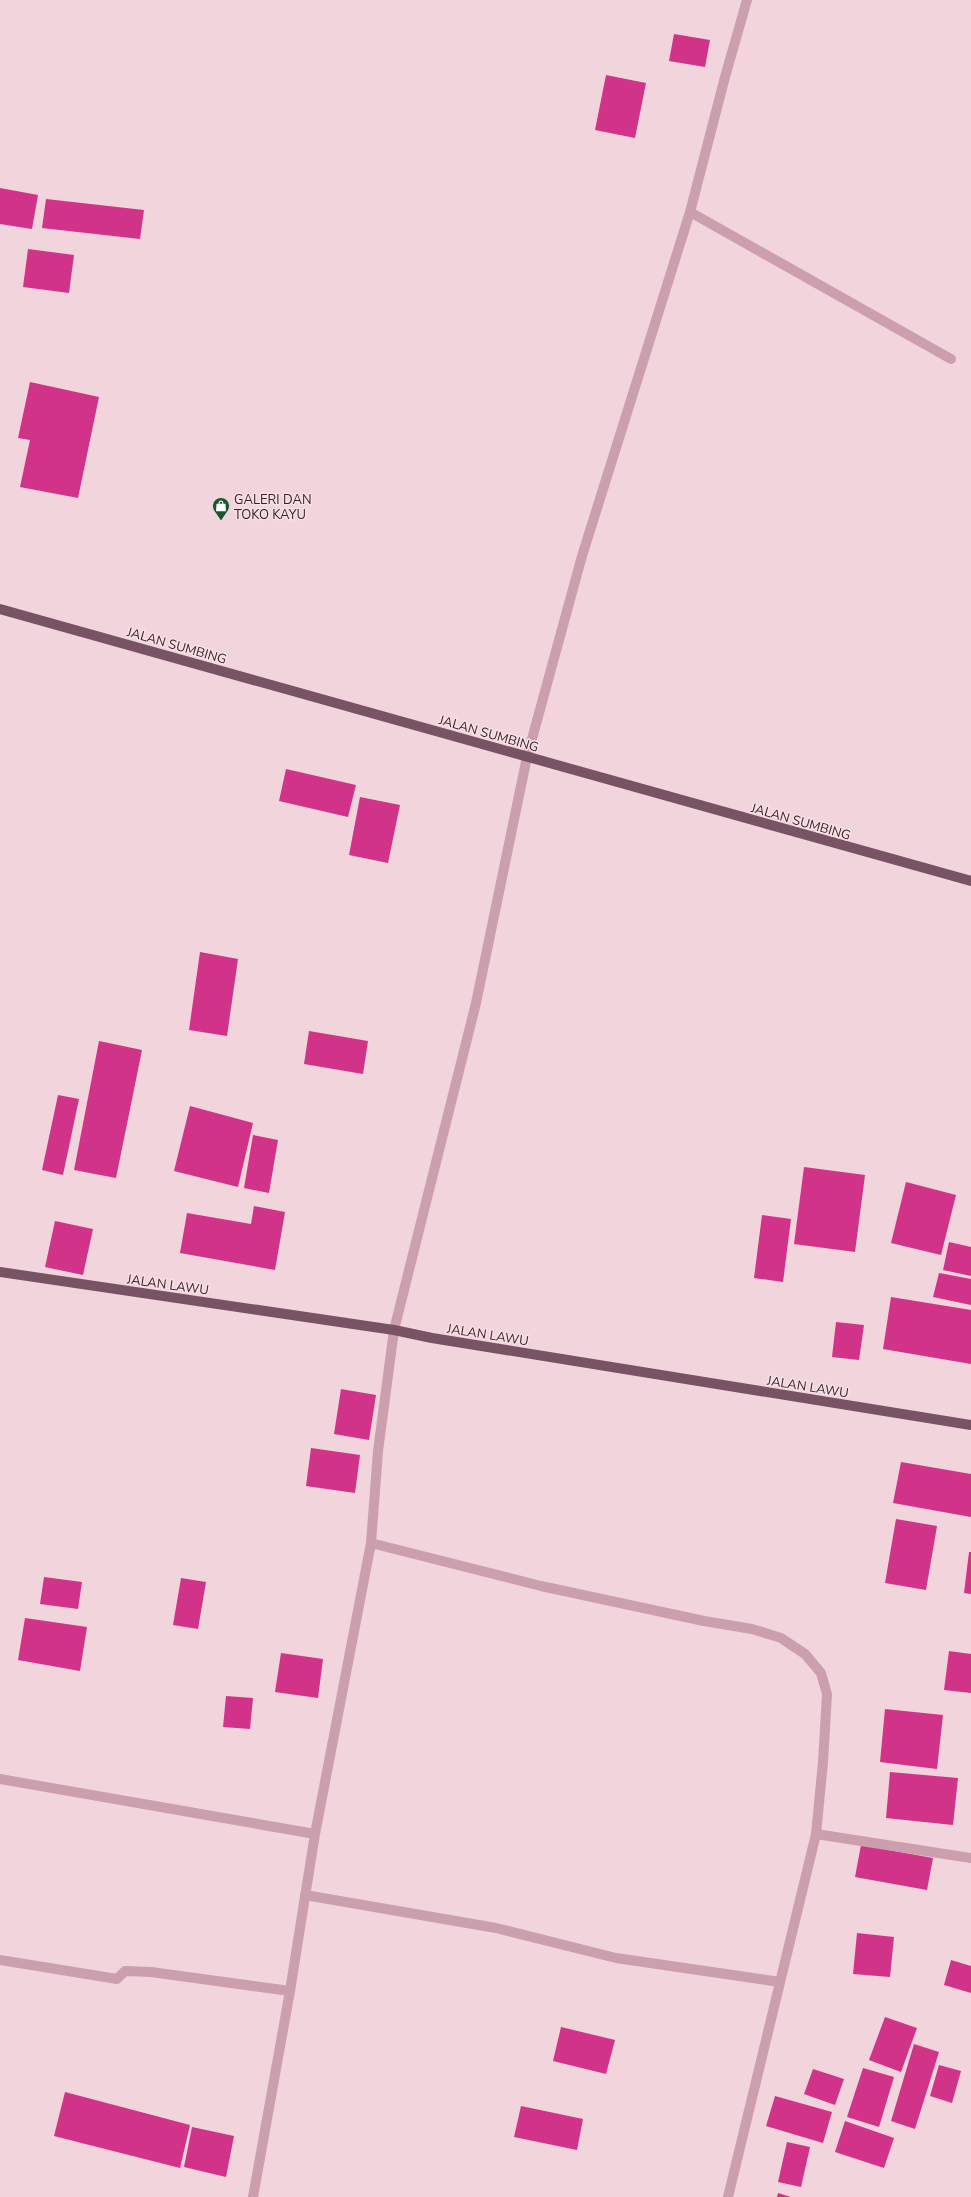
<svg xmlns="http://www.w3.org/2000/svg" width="971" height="2197" font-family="'Nunito Sans',sans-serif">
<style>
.building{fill:#d13389}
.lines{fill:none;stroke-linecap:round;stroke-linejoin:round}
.minor{stroke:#cb9fae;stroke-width:10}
.major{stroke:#775363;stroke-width:10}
.labels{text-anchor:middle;stroke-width:3;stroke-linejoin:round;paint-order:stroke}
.poi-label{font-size:13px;fill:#34232b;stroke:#fae0e6;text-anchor:start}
.street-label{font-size:13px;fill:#34232b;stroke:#fae0e6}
</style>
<rect width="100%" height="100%" fill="#f2d4dc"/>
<path class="building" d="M674 34 710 40 705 67 669 61Z
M606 75 646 83 635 138 595 130Z
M0 188 38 195 32 229 0 224Z
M46 199 144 210 140 239 42 228Z
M28 249 74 255 69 293 23 287Z
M30 382 99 397 78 498 20 487 30 440 18 438Z
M286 769 356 785 348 817 279 801Z
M360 797 400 805 388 863 349 855Z
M200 952 238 959 227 1036 189 1030Z
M309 1031 368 1041 363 1074 304 1064Z
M99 1041 142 1050 116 1178 74 1170Z
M58 1095 79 1099 63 1175 42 1170Z
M190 1106 253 1123 238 1187 174 1171Z
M253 1135 278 1140 269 1193 244 1188Z
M804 1167 865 1175 855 1252 794 1244Z
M906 1182 956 1195 941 1255 891 1243Z
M254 1206 285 1212 275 1270 180 1253 187 1213 251 1224Z
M762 1215 791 1219 783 1282 754 1278Z
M55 1221 93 1229 83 1275 45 1267Z
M949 1242 971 1247V1276L943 1270Z
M939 1273 971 1279V1305L933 1297Z
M891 1297 971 1310V1364L883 1349Z
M836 1322 864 1325 859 1360 832 1357Z
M341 1389 376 1395 369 1440 334 1434Z
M311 1448 360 1455 355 1493 306 1486Z
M901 1462 971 1474V1517L893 1503Z
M896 1519 937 1526 926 1590 885 1583Z
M969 1552H971V1594L964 1593Z
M44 1577 82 1582 78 1609 40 1604Z
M181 1578 206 1582 198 1629 173 1625Z
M25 1618 87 1627 80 1671 18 1660Z
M949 1651 971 1654V1693L944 1690Z
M281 1653 323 1659 318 1698 275 1692Z
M226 1696 253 1698 250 1729 223 1727Z
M885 1709 943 1715 937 1769 880 1762Z
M890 1772 958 1778 953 1825 886 1818Z
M861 1845 933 1858 927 1890 855 1877Z
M857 1933 894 1937 890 1977 853 1974Z
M951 1960 971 1966V1993L944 1985Z
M885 2017 917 2028 901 2072 869 2060Z
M561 2027 615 2040 606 2074 553 2061Z
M914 2044 939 2052 915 2129 891 2121Z
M939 2065 961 2071 952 2103 930 2096Z
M863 2068 894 2077 879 2127 847 2117Z
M813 2069 844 2079 835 2105 804 2094Z
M65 2092 190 2125 180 2168 54 2136Z
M775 2096 832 2112 823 2143 766 2126Z
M521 2106 583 2119 577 2150 514 2137Z
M845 2121 894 2138 884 2168 835 2152Z
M192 2127 234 2136 226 2177 184 2167Z
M787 2142 810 2147 801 2187 778 2182Z
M778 2193 791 2197H777Z"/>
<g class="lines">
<path class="minor" d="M690 212 951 359
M371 1543 541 1586 704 1621 752 1629 781 1638 805 1654 821 1673 827 1694 823 1762 816 1834
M0 1779 315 1834
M305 1895 496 1928 616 1958 780 1982
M0 1960 117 1979 125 1971 151 1972 290 1991
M253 2197 290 1991 315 1834 371 1543 378 1451 394 1330 476 1003 527 757 582 556 690 212 725 77 747 0
M728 2197 816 1834 971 1858"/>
<path class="major" d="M0 609 971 881
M0 1272 394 1330 432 1338 971 1425"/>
</g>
<defs>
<symbol id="shop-pin" viewBox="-11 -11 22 30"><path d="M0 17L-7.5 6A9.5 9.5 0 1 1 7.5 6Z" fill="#165829" stroke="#fae0e6"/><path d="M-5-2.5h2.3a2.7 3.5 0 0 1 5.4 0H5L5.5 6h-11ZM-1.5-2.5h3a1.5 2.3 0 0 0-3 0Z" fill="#fff"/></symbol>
</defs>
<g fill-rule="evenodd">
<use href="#shop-pin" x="211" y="496" width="20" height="27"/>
</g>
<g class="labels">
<g class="poi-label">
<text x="234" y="504">GALERI DAN<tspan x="234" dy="15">TOKO KAYU</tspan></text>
</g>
<g class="street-label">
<text transform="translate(177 645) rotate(16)" y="5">JALAN SUMBING</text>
<text transform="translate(489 733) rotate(16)" y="5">JALAN SUMBING</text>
<text transform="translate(801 821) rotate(16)" y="5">JALAN SUMBING</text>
<text transform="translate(168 1284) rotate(8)" y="5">JALAN LAWU</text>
<text transform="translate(488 1334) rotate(9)" y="5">JALAN LAWU</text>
<text transform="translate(808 1386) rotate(9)" y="5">JALAN LAWU</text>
</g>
</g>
</svg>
